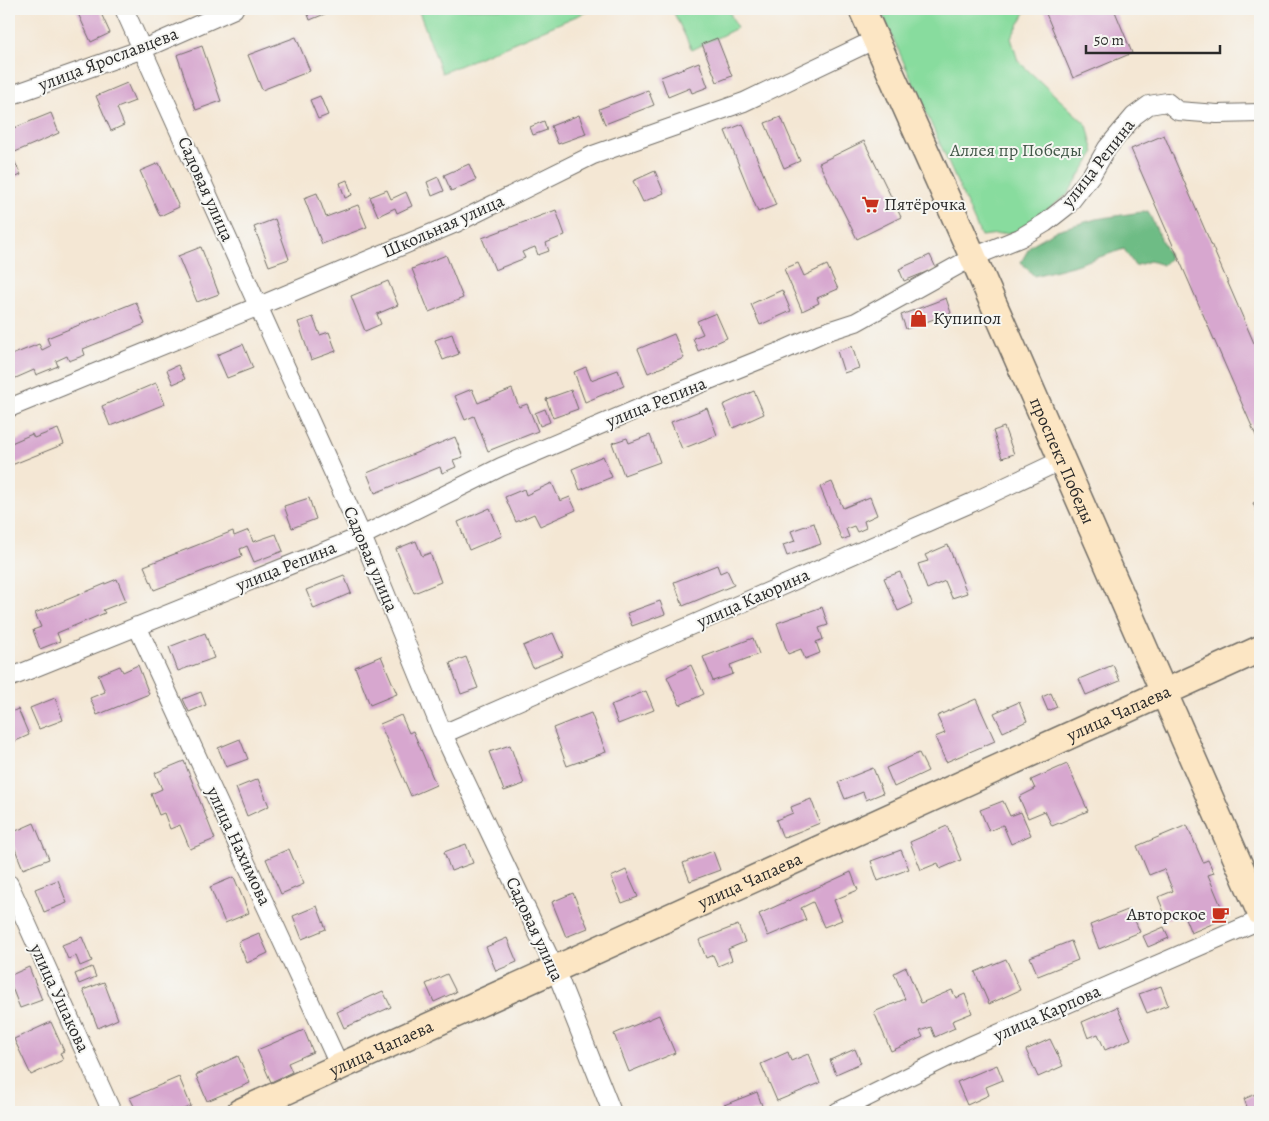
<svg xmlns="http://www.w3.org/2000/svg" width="1269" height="1121" font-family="Alegreya,serif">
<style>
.green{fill:#88dc9e;stroke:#5a8464}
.forest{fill:#6ebc85;stroke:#4c7458}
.building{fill:#d7a7cf}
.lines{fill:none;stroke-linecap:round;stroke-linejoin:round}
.street-casing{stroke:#716d66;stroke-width:20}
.secondary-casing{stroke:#716d66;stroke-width:29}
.street{stroke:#fff;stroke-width:18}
.secondary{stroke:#fce6c4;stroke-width:26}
.labels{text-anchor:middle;stroke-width:4;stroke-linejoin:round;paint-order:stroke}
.street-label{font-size:18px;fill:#2b2b2b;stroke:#f6f6f2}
.park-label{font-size:18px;fill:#425748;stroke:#f6f6f2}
.poi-label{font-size:18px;fill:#2b2b2b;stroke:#f6f6f2;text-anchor:start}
</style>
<rect width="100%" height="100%" fill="#f6f6f2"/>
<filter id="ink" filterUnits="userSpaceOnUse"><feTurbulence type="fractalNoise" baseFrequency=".02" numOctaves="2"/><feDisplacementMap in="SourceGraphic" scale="10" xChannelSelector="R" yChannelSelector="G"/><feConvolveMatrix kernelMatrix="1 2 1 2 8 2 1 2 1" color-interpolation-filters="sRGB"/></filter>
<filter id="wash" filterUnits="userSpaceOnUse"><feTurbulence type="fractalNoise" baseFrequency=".0096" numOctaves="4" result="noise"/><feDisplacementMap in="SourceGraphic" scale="20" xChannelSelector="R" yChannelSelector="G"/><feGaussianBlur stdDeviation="1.12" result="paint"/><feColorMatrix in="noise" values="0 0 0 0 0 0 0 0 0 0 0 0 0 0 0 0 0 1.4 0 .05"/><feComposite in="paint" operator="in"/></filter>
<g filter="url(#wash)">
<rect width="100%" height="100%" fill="#f4e7d4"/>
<path class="green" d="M418 9H593L442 73Z
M672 9H728L737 28 692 50Z
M880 9H1027L1011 38 1018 61 1087 125 1094 153 1067 195 1016 232 981 236Z"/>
<path class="forest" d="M1148 211 1170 258 1163 265 1150 261 1135 266 1124 249 1072 266 1034 276 1021 262 1031 245 1057 230 1096 219Z"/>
<g id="blocks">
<path class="building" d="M76 9H99L110 33 91 42Z
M306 9H325L327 13 310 20Z
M368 9H383L370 14Z
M1044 9H1114L1132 53 1073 78Z
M296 37 310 71 262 90 248 55Z
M717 38 732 76 717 82 702 44Z
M202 46 221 101 196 110 177 55Z
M699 62 708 87 692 93 690 88 668 97 661 77Z
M127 83 135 101 117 108 124 125 111 131 96 96Z
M648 90 654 105 605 124 599 109Z
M320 96 328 115 318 119 310 100Z
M51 113 59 133 15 152 9 139V130Z
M579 115 586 134 558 144 551 126Z
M781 117 800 161 784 168 765 123Z
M544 121 547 130 533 135 530 127Z
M743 124 776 205 758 212 725 131Z
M1164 135 1260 357V445L1131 149Z
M864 141 901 217 857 239 819 163Z
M13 158 21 175 9 180V160Z
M159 163 179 207 160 216 140 171Z
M469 164 476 180 451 191 444 175Z
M655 171 664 193 643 202 633 181Z
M438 177 444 191 432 196 427 182Z
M347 180 352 195 345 198 340 183Z
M387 190 391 199 406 192 412 206 397 213 395 208 378 216 370 197Z
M317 193 326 217 358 205 367 227 322 244 304 198Z
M556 210 565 235 546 243 549 251 538 255 535 247 522 252 525 258 495 270 482 238Z
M275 219 289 259 269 266 254 227Z
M201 247 219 294 197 302 178 256Z
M446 255 463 298 429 312 412 269Z
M930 255 936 268 904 281 899 269Z
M798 263 804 276 827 265 838 289 817 298 819 303 802 311 784 269Z
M388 281 398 305 377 314 381 324 365 331 351 296Z
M782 290 791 311 760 325 751 304Z
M946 298 951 313 906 329 901 315Z
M136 302 145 324 83 349 85 355 69 361 67 356 56 361 58 366 36 375 34 370 9 381V356L39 344 42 350 50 346 47 338Z
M716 313 727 338 698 351 693 338 703 334 697 321Z
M313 317 320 335 329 332 336 351 311 360 298 322Z
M452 334 459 354 443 360 435 340Z
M674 334 684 358 648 373 638 349Z
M243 344 253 368 227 378 217 355Z
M852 346 859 368 844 373 837 351Z
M178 365 185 379 173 384 167 370Z
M586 367 591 380 618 370 624 386 585 402 574 372Z
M156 383 165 404 110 426 102 406Z
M472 389 478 403 512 389 519 407 527 404 538 431 488 451 474 416 465 420 455 396Z
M571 390 578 409 553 418 546 399Z
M754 391 764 414 733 428 723 405Z
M707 408 717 435 682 449 671 422Z
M545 409 550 422 540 426 535 413Z
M1004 427 1014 454 1002 458 993 431Z
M58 429 64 444 9 466V444L32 434 34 438Z
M650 435 660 462 624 475 612 443 627 438 629 443Z
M455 437 463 457 453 460 456 467 442 473 440 467 375 493 367 473Z
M603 456 612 477 580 490 572 469Z
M832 482 843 508 870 497 877 515 864 521 866 528 857 532 854 526 846 529 849 537 842 540 820 487Z
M552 483 560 501 570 497 576 510 540 526 534 514 516 522 505 497 524 489 526 495Z
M309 498 316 519 292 528 284 506Z
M1260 500V519L1253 503Z
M490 508 502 536 469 550 458 522Z
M814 523 821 544 787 556 783 545 795 541 791 531Z
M249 530 253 542 276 534 283 551 254 562 247 546 240 549 242 556 154 590 144 566 233 531 234 536Z
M416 541 422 556 430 553 441 582 414 593 396 549Z
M948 545 967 593 952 598 945 581 927 589 918 564 928 561 925 555Z
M717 565 720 573 727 570 734 585 683 606 674 582Z
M900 572 913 604 898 611 884 578Z
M344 575 351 593 314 609 306 590Z
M117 579 126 601 103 610 105 613 57 633 60 641 40 649 33 630 41 627 35 613Z
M660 601 665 614 632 626 627 613Z
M822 607 828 625 819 628 823 639 816 642 820 653 805 659 801 649 788 654 777 623Z
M205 633 214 658 178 671 169 647Z
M553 633 563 656 533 668 523 646Z
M753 638 759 654 730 665 733 674 713 681 703 657Z
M381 656 397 694 370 705 355 667Z
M466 657 478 688 461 694 450 663Z
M138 665 149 694 97 715 90 698 105 692 98 675 120 666 123 672Z
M691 665 704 694 680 705 667 677Z
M1113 665 1120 681 1086 695 1079 679Z
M646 691 654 710 618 724 611 705Z
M201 692 206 705 189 712 183 699Z
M1051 693 1057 707 1048 711 1042 697Z
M55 698 63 720 39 729 30 708Z
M976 699 995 741 946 762 935 737 945 733 937 716Z
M1019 702 1027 721 1003 732 994 713Z
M18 709 29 735 9 744V713Z
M591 713 606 752 567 766 553 728Z
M401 715 409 733 413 731 436 785 411 796 380 724Z
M240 739 248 759 226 767 218 748Z
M510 745 524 784 504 791 489 752Z
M919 753 928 771 894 787 886 768Z
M184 761 215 839 190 849 180 825 170 829 164 813 159 815 151 794 162 789 155 773Z
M1067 764 1088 811 1052 826 1045 811 1028 818 1019 797 1035 789 1031 780Z
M873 768 883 793 866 800 863 792 845 799 838 782Z
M258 779 269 806 247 816 236 788Z
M811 799 820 823 783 838 776 820 793 813 791 807Z
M1003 801 1010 816 1021 812 1031 835 1011 844 1003 825 989 831 980 810Z
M34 823 49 859 23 869 9 834Z
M1187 825 1203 862 1208 860 1214 873 1208 875 1226 918 1191 933 1183 913 1167 919 1158 897 1173 891 1164 869 1149 875 1137 846Z
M947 826 961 860 940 869 938 863 921 870 910 842Z
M466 844 473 863 451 871 444 852Z
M289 849 304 884 281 894 266 859Z
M901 850 909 869 878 881 871 861Z
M713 851 720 870 690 881 683 863Z
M626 870 638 897 622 903 611 877Z
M851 872 858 890 834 900 842 920 824 927 813 902 801 908 806 920 768 936 759 914Z
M234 877 249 913 225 923 210 887Z
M58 880 67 903 44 912 35 889Z
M573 893 588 928 566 937 552 902Z
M317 906 326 929 302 939 293 916Z
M1130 909 1140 932 1099 949 1090 925Z
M738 925 745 942 728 949 732 960 718 966 713 955 706 958 699 940Z
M1164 927 1169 938 1148 947 1143 936Z
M259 933 268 953 247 963 238 942Z
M82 937 92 961 80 966 76 956 68 959 62 945Z
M507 938 517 962 496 971 486 947Z
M1071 941 1078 960 1038 976 1030 957Z
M1006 959 1020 990 989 1004 975 972Z
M29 967 42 1000 20 1008 9 980V976Z
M92 967 96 977 79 984 75 974Z
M906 967 921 1003 952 990 956 998 965 994 972 1013 952 1021 955 1028 935 1037 931 1027 920 1031 923 1037 891 1051 874 1012 905 999 894 973Z
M447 974 456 992 434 1002 426 984Z
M104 982 118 1019 98 1028 83 990Z
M1161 986 1168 1005 1147 1013 1139 994Z
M383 991 391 1007 344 1028 337 1012Z
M1117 1007 1131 1039 1105 1050 1098 1034 1088 1038 1082 1022Z
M659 1015 675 1053 629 1072 614 1034Z
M51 1022 64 1051 60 1053 63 1060 31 1075 14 1039Z
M304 1030 313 1052 288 1063 292 1072 271 1082 257 1050Z
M1050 1039 1063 1066 1038 1077 1026 1050Z
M855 1049 861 1063 836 1074 830 1060Z
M788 1052 791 1061 808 1054 820 1083 777 1101 761 1064Z
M238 1056 250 1083 207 1101 196 1075Z
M997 1065 1003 1080 986 1087 989 1095 967 1105 957 1082Z
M179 1077 191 1106 177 1112H173L172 1109 164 1112H137L130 1098Z
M757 1092 764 1111 760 1112H721L719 1107Z
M1260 1092V1112H1249L1244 1099Z"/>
</g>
</g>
<g filter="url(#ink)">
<use href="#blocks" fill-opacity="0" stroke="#716d66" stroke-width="1"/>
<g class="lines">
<defs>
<path id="street" d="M124 9 362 536 443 734 555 969 612 1112
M9 96 143 49 234 9
M9 408 259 306 456 223 593 155 744 102 876 39
M137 626 340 1067
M9 678 362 536 501 467 647 405 784 350 822 333 856 322 973 257 1020 238 1045 223 1068 205 1092 174 1107 148 1134 116 1149 105 1167 102 1178 111 1217 114 1260 113
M443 734 971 503 1062 460
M9 884 112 1112
M837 1112 970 1046 1260 920"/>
<g id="secondary">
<path id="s1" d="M862 9 973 257 1260 912"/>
<path id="s2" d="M240 1112 1260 649"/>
</g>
</defs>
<use href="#street" class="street-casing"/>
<use href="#secondary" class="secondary-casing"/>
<use href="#street" class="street"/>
<use href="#secondary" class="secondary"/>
</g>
</g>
<defs>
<symbol id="supermarket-bare" viewBox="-9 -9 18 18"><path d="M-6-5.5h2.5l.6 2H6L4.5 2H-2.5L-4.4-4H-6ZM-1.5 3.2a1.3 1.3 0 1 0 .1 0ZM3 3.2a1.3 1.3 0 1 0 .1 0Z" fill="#c8321e" stroke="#f6f6f2" stroke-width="2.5" paint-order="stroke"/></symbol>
<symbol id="shop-bare" viewBox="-9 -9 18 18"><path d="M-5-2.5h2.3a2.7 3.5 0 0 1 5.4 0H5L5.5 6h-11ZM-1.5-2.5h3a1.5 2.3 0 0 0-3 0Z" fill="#c8321e" stroke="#f6f6f2" stroke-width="2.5" paint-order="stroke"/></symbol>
<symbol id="cafe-bare" viewBox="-9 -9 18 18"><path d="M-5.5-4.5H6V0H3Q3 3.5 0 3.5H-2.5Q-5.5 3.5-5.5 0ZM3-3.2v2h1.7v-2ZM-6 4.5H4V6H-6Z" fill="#c8321e" stroke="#f6f6f2" stroke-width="2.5" paint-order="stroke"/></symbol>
</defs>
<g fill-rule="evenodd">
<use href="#supermarket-bare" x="858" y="192" width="25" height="25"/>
<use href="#shop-bare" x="906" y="306" width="25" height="25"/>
<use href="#cafe-bare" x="1208" y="902" width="25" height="25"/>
</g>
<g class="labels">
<g class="street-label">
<text transform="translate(108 59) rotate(-21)" y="6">улица Ярославцева</text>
<text transform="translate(1098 163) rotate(-52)" y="6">улица Репина</text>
<text transform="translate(206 189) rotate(66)" y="6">Садовая улица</text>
<text transform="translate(443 226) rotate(-24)" y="6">Школьная улица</text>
<text transform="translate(656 402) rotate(-22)" y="6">улица Репина</text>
<text dy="6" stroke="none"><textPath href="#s1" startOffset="494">проспект Победы</textPath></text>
<text transform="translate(371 559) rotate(67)" y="6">Садовая улица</text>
<text transform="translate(286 566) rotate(-22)" y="6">улица Репина</text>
<text transform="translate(753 598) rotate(-24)" y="6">улица Каюрина</text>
<text dy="6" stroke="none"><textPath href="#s2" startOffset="965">улица Чапаева</textPath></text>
<text transform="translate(239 846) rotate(65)" y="6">улица Нахимова</text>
<text dy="6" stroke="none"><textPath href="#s2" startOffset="560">улица Чапаева</textPath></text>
<text transform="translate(535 929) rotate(65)" y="6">Садовая улица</text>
<text transform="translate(60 998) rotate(65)" y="6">улица Ушакова</text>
<text transform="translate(1047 1013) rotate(-24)" y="6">улица Карпова</text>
<text dy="6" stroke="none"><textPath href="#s2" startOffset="155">улица Чапаева</textPath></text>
</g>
<g class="park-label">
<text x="1016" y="156">Аллея пр Победы</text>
</g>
<g class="poi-label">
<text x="884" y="210">Пятёрочка</text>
<text x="933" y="324">Купипол</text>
<text x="1206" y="920" text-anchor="end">Авторское</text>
</g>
</g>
<rect width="1269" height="1121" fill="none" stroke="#f6f6f2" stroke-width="30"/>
<path d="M1086 45v8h134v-8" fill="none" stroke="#2b2b2b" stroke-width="2.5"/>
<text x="1094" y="45" font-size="15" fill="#2b2b2b" stroke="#f6f6f2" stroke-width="4" paint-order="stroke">50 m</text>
</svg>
